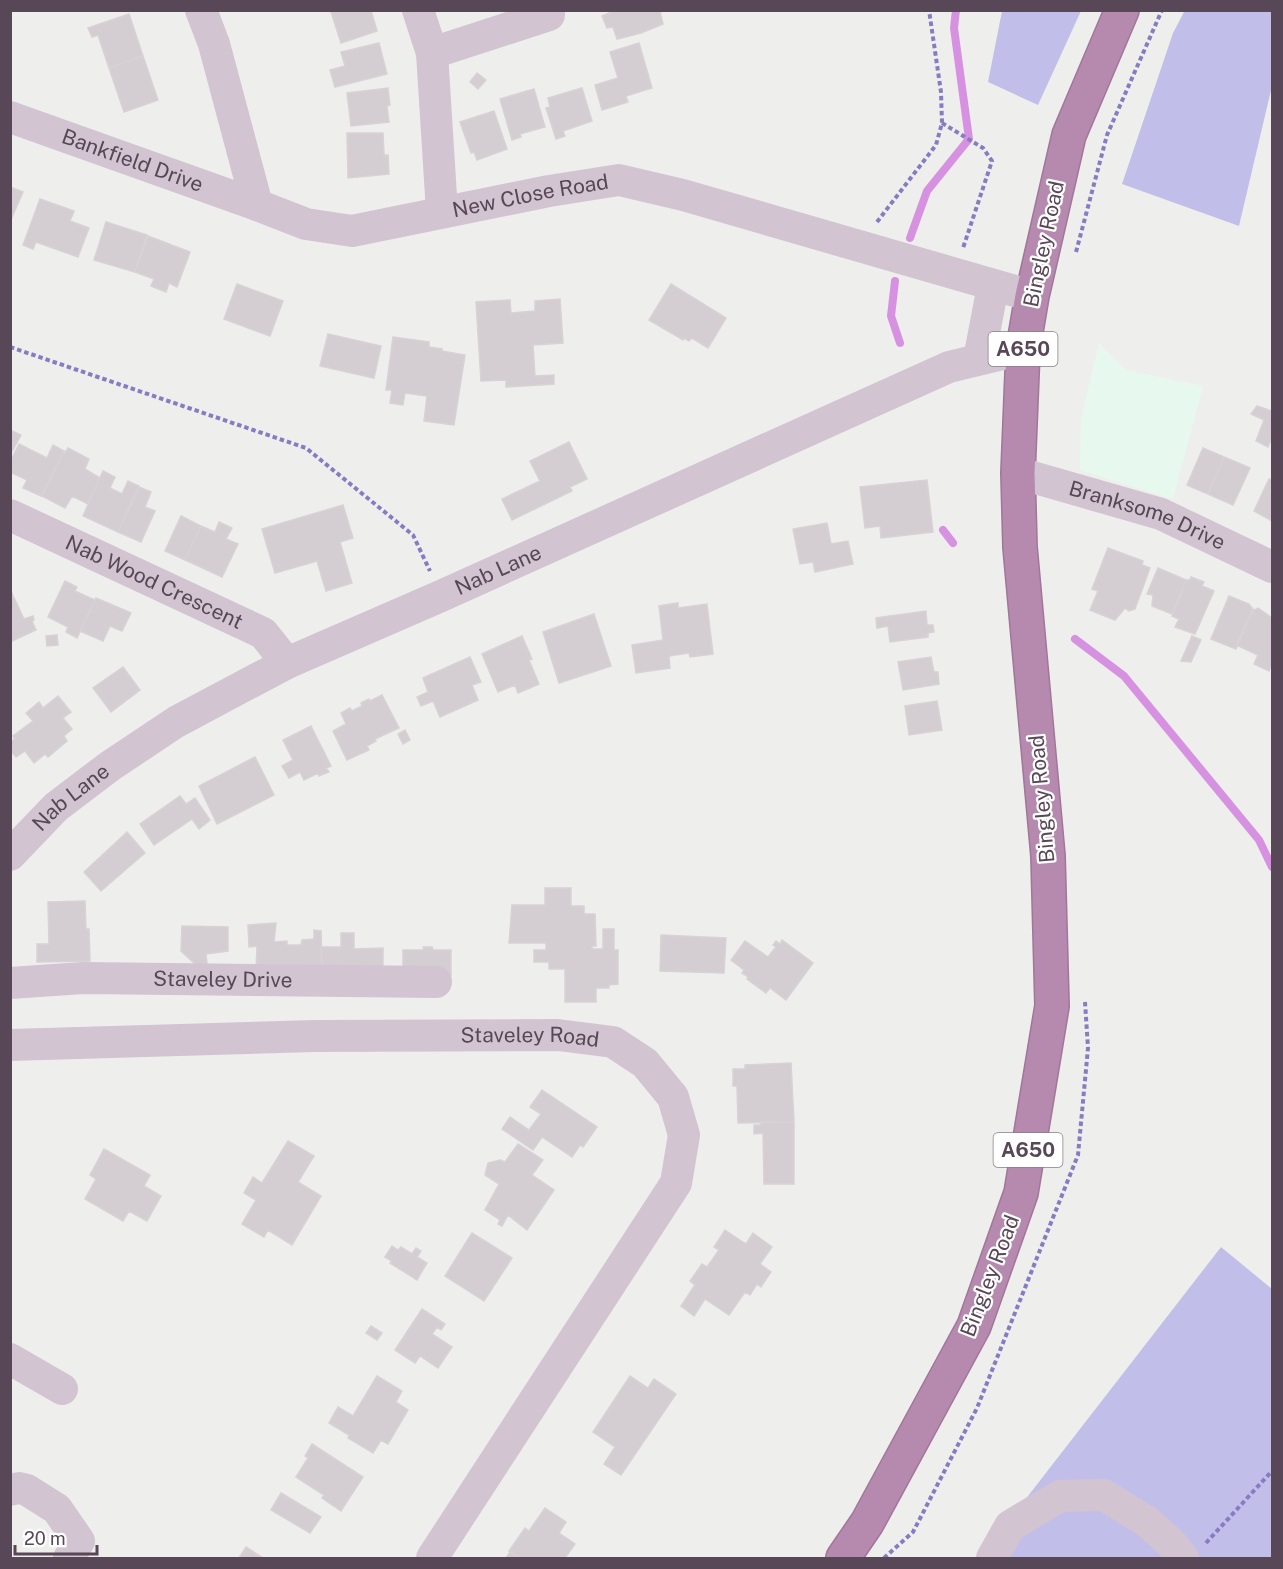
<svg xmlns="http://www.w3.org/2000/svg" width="1283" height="1569" font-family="'Public Sans',sans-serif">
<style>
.commercial{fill:#e7f9ee}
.green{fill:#c1bfe9}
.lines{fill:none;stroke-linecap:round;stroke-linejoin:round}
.stream{stroke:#d691e1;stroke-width:8}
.building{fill:#d4cdd2;stroke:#d8d1d5;stroke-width:1.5}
.highway-casing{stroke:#a2759a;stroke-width:36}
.path{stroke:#877cc2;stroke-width:4;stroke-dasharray:4.5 3;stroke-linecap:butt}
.minor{stroke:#d2c5d1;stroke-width:32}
.highway{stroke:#b68aaf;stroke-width:33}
.labels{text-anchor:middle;stroke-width:4.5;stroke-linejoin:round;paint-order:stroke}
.shield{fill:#fff;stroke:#8a7e89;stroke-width:1.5}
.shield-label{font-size:20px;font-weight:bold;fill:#584756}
.street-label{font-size:21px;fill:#584756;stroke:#fff}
</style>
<rect width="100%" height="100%" fill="#eeefed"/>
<path class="commercial" d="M1099 344 1126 370 1203 386 1173 499 1080 470 1081 418Z"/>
<path class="green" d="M1185 10 1272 11V86L1239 226 1122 184 1173 33Z
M1002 11H1081L1038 105 988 82Z
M1221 1247 1272 1289V1558H980Z"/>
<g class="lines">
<path class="stream" d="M910 238 927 191 969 139 954 28 956 10
M895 281 891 316 900 343
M943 530 953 543
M1075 639 1124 676 1259 840 1272 867"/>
</g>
<path class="building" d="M336 10H371L377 31 341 43 331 12Z
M616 10H666L660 12 663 24 641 33 617 39 613 27 607 28 602 16Z
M129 14 143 56 109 68 98 35 92 37 88 28Z
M379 43 387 74 335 87 330 70 345 66 341 52Z
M639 43 652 88 626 96 628 102 602 110 595 85 618 78 610 52Z
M143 56 158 100 124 112 109 68Z
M477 73 486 80 478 89 470 82Z
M388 88 390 105 387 106 389 122 351 126 347 93Z
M582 88 592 121 563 131 565 136 556 139 546 108 550 107 548 98Z
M534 89 545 127 520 134 521 137 512 140 500 99Z
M494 111 507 149 477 160 474 152 471 153 460 122Z
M347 133H383L384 155H388L389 174 348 178Z
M10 187 23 192 10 222Z
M40 199 74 211 70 221 89 228 78 257 36 242 33 249 23 245Z
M106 222 147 235 135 272 94 260Z
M148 236 190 252 177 287 169 283 166 292 151 286 154 279 135 272Z
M237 284 283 301 270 336 224 319Z
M671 284 726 318 708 348 692 338 689 341 684 338 683 340 649 320Z
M560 299 563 343 533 345 535 376 554 375V384L506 387V380L481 381 476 302 510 300 511 313 535 311V301Z
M328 334 381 346 374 378 320 366Z
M393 337 429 342V347L442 349V351L465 355 454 425 424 421 427 396 405 393 403 405 390 403 392 390H386Z
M1257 406 1272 411V437L1268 447 1256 441 1264 420 1251 414Z
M10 430 21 435 10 455Z
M569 442 587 479 570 487 572 491 512 520 502 499 540 481 530 461Z
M19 444 47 458 53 445 64 451 41 496 23 488 27 480 10 472V462Z
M68 448 89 459 85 469 100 478 88 504 72 496 65 508 42 496 64 451 65 453Z
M1203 448 1224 457 1208 494 1187 485Z
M1224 457 1250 468 1233 505 1208 494Z
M103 471 115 477 110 488 122 494 128 481 139 486 118 532 83 516Z
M1269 479 1272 480V521L1254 511Z
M927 480 933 532 881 538 880 526 865 528 860 487Z
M139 487 151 492 145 507 155 511 141 542 118 532Z
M343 505 353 538 340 542 352 583 326 591 317 561 275 573 262 529Z
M181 516 201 526 185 560 165 551Z
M219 522 232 528 226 539 238 544 222 577 185 560 201 526 215 532Z
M827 523 831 544 848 541 853 564 815 572 813 562 800 564 793 529Z
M1108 548 1143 561 1142 565 1150 568 1135 609 1129 611 1125 608 1115 620 1090 610 1098 591 1092 589Z
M1158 568 1186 580 1172 614 1152 606 1153 595 1147 594Z
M1191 577 1204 582 1202 586 1214 591 1195 634 1175 627 1179 619 1172 616 1186 580H1190Z
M65 581 77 587 75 591 95 600 77 638 66 632 68 627 48 617Z
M10 589 24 619 33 616 34 620 32 621 36 630 10 642Z
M1229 596 1249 604 1253 609 1236 649 1211 639Z
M96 598 131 613 122 631 110 626 103 641 80 631Z
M678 603V608L707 604 713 654 690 657 689 653 669 656 670 668 636 673 632 645 663 640 659 606Z
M1258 608 1272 618V663L1269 671 1254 664 1258 655 1236 645 1252 611Z
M926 611 927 625H933L934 632 928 633V637L890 642 888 626 877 628 876 618Z
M594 614 611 666 559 683 543 632Z
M57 635 58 645 47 646 46 636Z
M522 636 532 659 529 660 539 684 518 693 515 685 498 692 482 654Z
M1192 636 1201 640 1191 662 1181 661Z
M470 657 481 682 472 685 478 700 440 717 433 701 421 706 417 697 428 692 423 678Z
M931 657 934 672H938L939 684 903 690 898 662Z
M123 667 140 690 111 712 93 688Z
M382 695 399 728 375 739 376 741 367 746 369 750 347 760 333 731 346 724 341 713 350 708 352 711 362 706 361 703 369 699 370 701Z
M58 696 71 712 63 718 72 729 64 736 67 741 48 757 45 754 34 763 25 751 16 757 10 750V742L15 739 13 736 33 721 26 713 39 702 43 708Z
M937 701 942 730 909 735 905 706Z
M311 726 331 766 326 768 329 772 319 776 318 773 304 780 300 772 289 778 282 766 293 760 283 740Z
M405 730 410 740 403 744 398 734Z
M255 757 274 795 217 824 199 786Z
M180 796 186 804 195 798 210 820 199 829 192 819 154 845 140 824Z
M127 832 145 853 101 891 84 872Z
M545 888H571V906H584V914H595L596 946H592V949H603V929H614V950H618V984L609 985V988H596V1002H565V969H549V962H534V950H546V943H509L512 905H545Z
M85 901 86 929H89L90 961 37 962V944H49L48 902Z
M276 923 274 942 287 941V945H301L302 940 314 939V930L321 931 322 966 256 972 257 946 249 947 248 925Z
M182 926 228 927V951L206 954 207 964H195L181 951Z
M341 933H354V949L383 948V974L322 966 321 947H341Z
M661 935 726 938 724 973 660 971Z
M782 940 813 963 786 1000 770 988 766 993 747 979 748 977 742 973 744 970 731 960 745 941 768 957 776 947 773 945 776 941 780 944Z
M423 947H432L433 950H451V976H403V950H424Z
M791 1063 794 1122 738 1123 737 1086H733V1069H745V1065Z
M542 1090 597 1127 583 1147 580 1145 572 1157 542 1137 533 1150 502 1129 510 1117 529 1130 541 1114 530 1107Z
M760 1122H794V1184H764L763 1133 754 1134V1125H761Z
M288 1141 314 1156 298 1182 321 1196 292 1245 268 1230 264 1237 242 1224 256 1200 244 1193 253 1177 262 1183Z
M518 1144 543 1160 532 1175 554 1190 527 1230 508 1215 502 1226 498 1224 500 1220 485 1210 499 1184 485 1175 488 1163 500 1160 505 1162Z
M104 1149 150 1175 144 1186 161 1196 147 1221 129 1211 123 1221 85 1199 96 1179 90 1175Z
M725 1230 746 1244 753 1233 772 1247 760 1264 771 1272 761 1287 757 1284 750 1295 745 1292 729 1315 705 1299 694 1316 681 1306 695 1285 690 1281 702 1264 707 1267 719 1250 714 1247Z
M472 1233 512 1258 484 1301 445 1276Z
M392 1246 398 1250 401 1247 412 1254 416 1248 421 1251 417 1257 427 1263 417 1280 390 1263 392 1261 385 1257Z
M422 1309 445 1324 441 1330 437 1327 432 1334 452 1347 438 1368 420 1356 415 1363 395 1350Z
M371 1326 382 1333 377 1340 366 1333Z
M377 1376 402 1391 396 1402 408 1410 388 1444 381 1440 373 1453 348 1438 349 1435 329 1423 338 1407 353 1416Z
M630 1376 648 1388 654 1379 676 1394 621 1475 604 1464 615 1447 593 1432Z
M312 1444 363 1477 341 1511 322 1498 324 1495 296 1477 308 1458 305 1456Z
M281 1493 321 1517 310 1533 271 1510Z
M545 1508 566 1522 559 1533 575 1544 565 1558H520L509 1551 525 1528 529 1531Z
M246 1547 263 1558H239Z
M510 1552 520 1558H506Z"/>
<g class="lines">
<defs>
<path id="highway" d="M843 1558 867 1523 974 1326 1021 1193 1052 1006 1048 856 1020 547 1018 473 1023 349 1032 296 1069 135 1122 10"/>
</defs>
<use href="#highway" class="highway-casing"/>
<path class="path" d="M942 123 983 148 992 161 963 248
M877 222 936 145 942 123 941 92 929 10
M1076 252 1107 135 1162 10
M10 347 306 448 413 535 430 571
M1206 1543 1272 1471
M884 1558 913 1532 977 1408 1078 1155 1088 1048 1085 1002"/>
<g class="minor">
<path id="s1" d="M201 10 214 44 257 205 306 224 352 231 549 191 619 180 683 195 1032 296"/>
<path d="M418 10 432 53 442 212"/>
<path d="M432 53 549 15V10"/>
<path id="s2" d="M10 117 257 205"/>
<path d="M979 359 993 286"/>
<path id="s3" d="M1018 473 1161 514 1272 567"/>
<path id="s4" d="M10 515 263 633 287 663"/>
<path id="s5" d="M10 855 56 807 110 766 176 722 287 663 441 596 949 367 1023 349"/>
<path id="s6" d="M10 983 83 978 436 982"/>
<path id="s7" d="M10 1045 315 1036 558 1035 613 1042 645 1063 673 1097 684 1135 676 1183 432 1558"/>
<path d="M10 1359 62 1389"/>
<path d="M10 1490 19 1488 27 1490 57 1509 79 1541 69 1558"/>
<path d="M992 1558 1010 1526 1060 1496 1104 1495 1146 1521 1170 1542 1183 1558"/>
</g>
<use href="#highway" class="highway"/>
</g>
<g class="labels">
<g class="shield">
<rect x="988.5" y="332" width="69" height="34" rx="4.5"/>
<rect x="993.5" y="1133" width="69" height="34" rx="4.5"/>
</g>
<g class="shield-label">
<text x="1023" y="356">A650</text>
<text x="1028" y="1157">A650</text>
</g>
<g class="street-label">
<text dy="7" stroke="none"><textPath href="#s2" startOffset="130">Bankfield Drive</textPath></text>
<text dy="7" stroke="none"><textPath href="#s1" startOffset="484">New Close Road</textPath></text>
<text transform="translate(1044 244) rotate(-78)" y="7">Bingley Road</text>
<text dy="7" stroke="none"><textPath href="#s3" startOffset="136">Branksome Drive</textPath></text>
<text dy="7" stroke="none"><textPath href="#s5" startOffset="570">Nab Lane</textPath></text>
<text dy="7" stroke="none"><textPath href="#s4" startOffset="159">Nab Wood Crescent</textPath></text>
<text dy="7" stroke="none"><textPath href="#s5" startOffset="84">Nab Lane</textPath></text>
<text transform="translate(1042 799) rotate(-95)" y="7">Bingley Road</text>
<text dy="7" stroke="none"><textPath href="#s6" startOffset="213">Staveley Drive</textPath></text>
<text dy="7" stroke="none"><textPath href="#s7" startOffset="520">Staveley Road</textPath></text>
<text transform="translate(990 1276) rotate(-69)" y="7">Bingley Road</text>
</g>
</g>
<rect width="1283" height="1569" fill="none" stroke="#584756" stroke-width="24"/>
<path d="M15 1545v9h82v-9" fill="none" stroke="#584756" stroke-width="3"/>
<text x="24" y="1545" font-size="18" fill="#584756" stroke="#ffffff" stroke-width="4.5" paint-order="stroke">20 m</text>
</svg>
